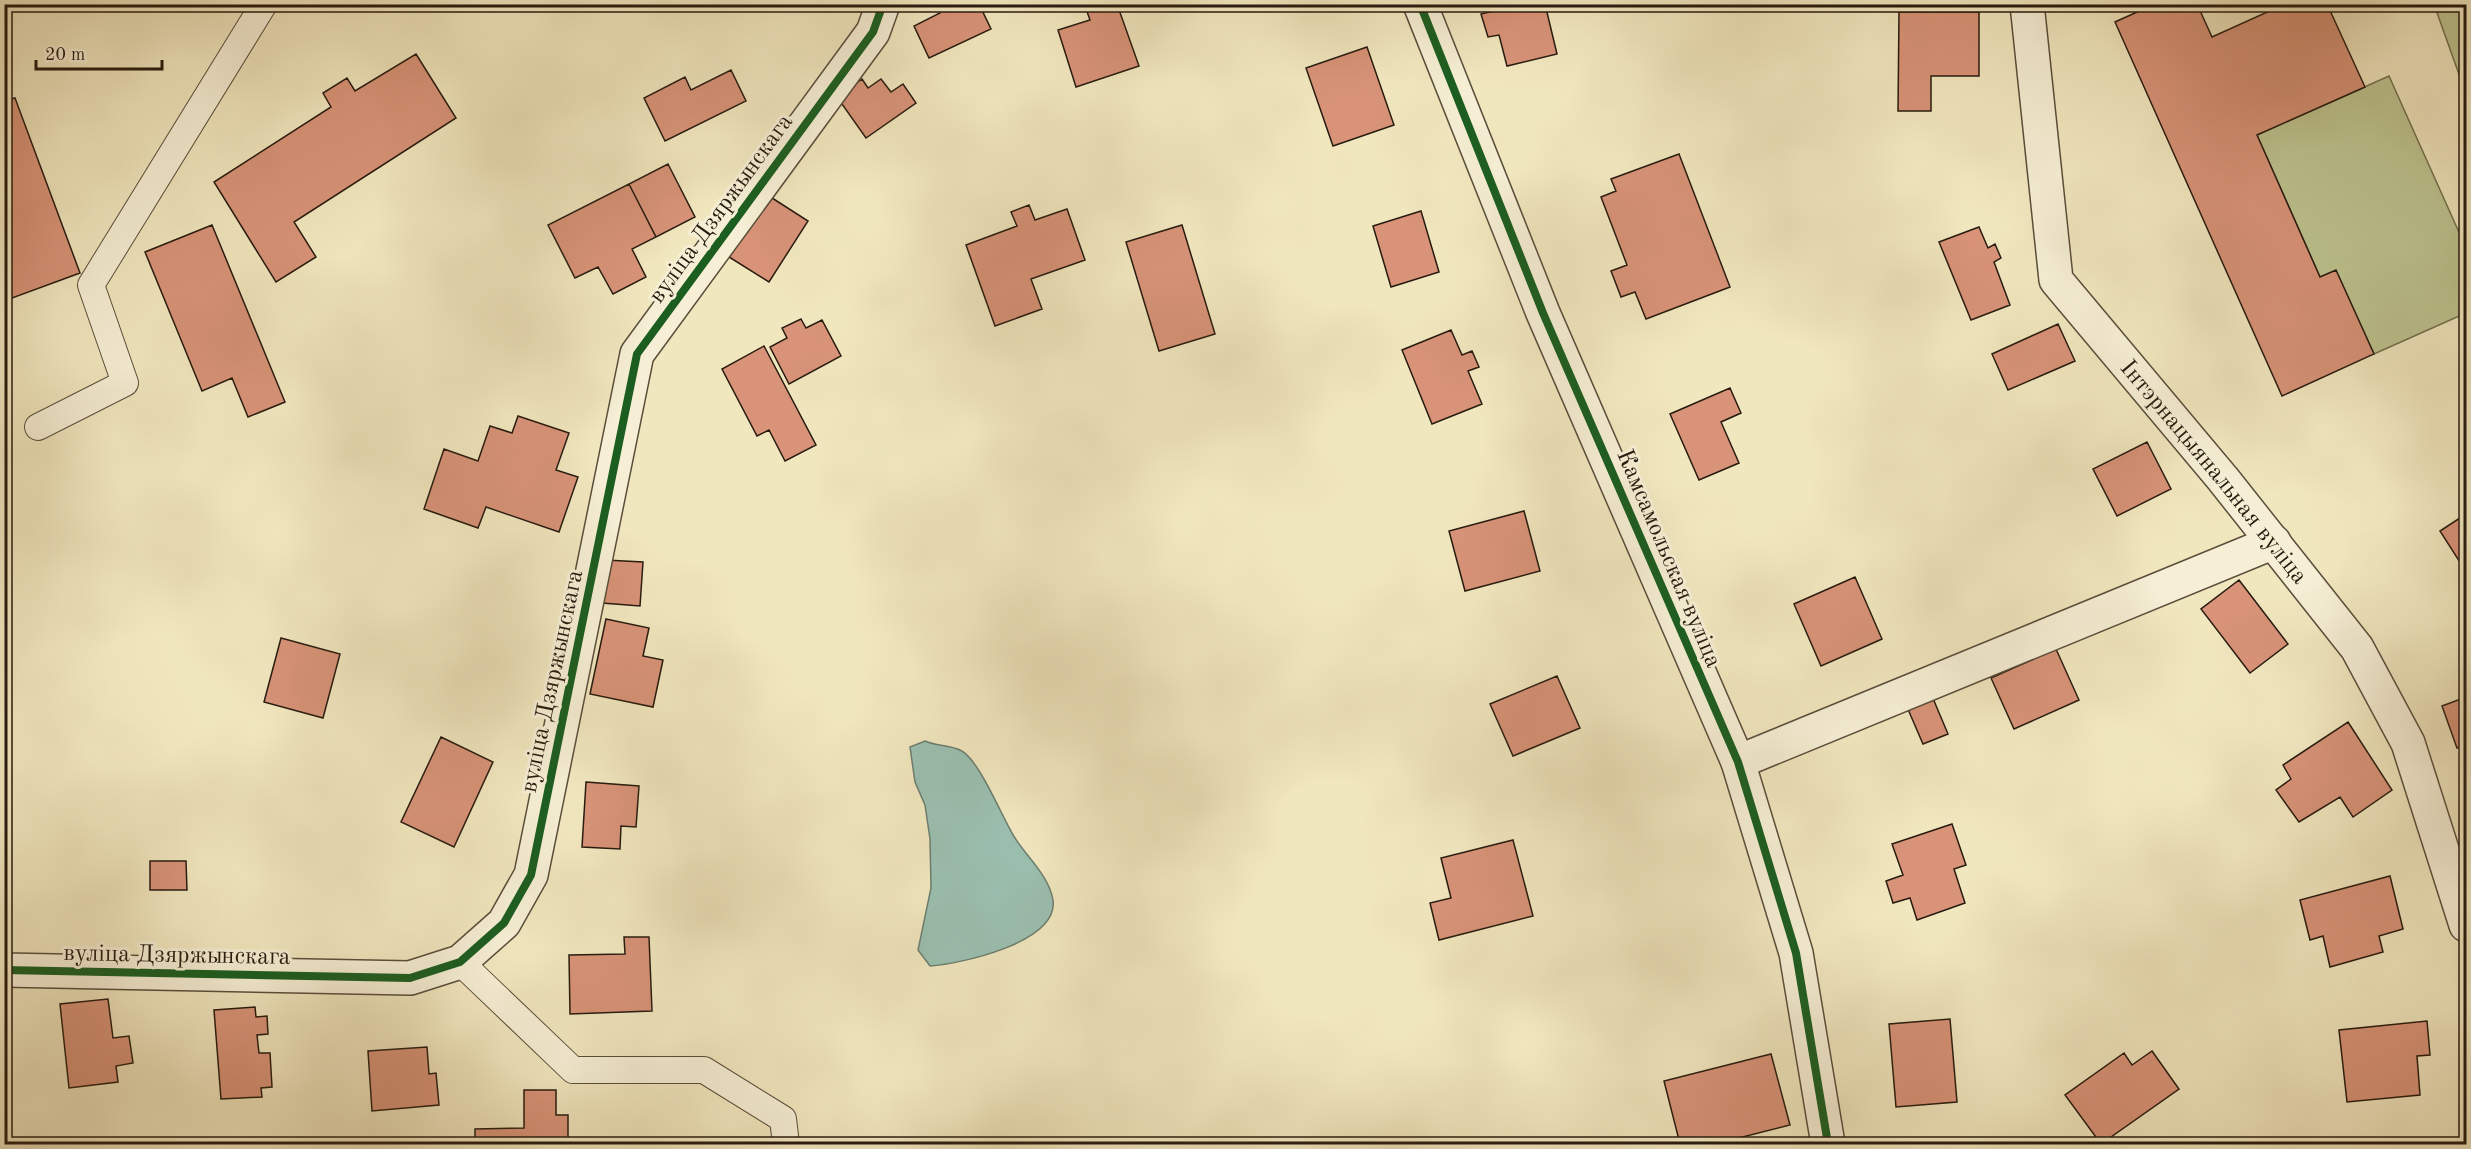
<svg xmlns="http://www.w3.org/2000/svg" width="2471" height="1149" font-family="'Old Standard TT',serif">
<style>
.green{fill:#bdc490;stroke:#727050;stroke-width:1.5}
.water{fill:#9bc0b1;stroke:#6d7e70;stroke-width:1.5}
.building{fill:#d89378;stroke:#271b0f;stroke-width:1.5}
.lines{fill:none;stroke-linecap:round;stroke-linejoin:round}
.lane-casing{stroke:#5a4e3b;stroke-width:28}
.street-casing{stroke:#5a4e3b;stroke-width:36}
.lane{stroke:#f6efd5;stroke-width:26}
.street{stroke:#f6efd5;stroke-width:33}
.cycleway-casing{stroke:#f6efd5;stroke-width:11}
.cycleway{stroke:#1b5e20;stroke-width:8}
.labels{text-anchor:middle;stroke-width:6;stroke-linejoin:round;paint-order:stroke}
.street-label{font-size:24px;fill:#271b0f;stroke:#f6efd5}
</style>
<rect width="100%" height="100%" fill="#f1e7bf"/>
<filter id="stains"><feTurbulence type="fractalNoise" baseFrequency=".00333" numOctaves="4"/><feColorMatrix values="0 0 0 0 .2 0 0 0 0 .09 0 0 0 0 .02 0 0 0 .5 -.17"/></filter>
<radialGradient id="worn" r=".72"><stop offset=".6" stop-color="#630" stop-opacity="0"/><stop offset="1" stop-color="#630" stop-opacity=".3"/></radialGradient>
<path class="green" d="M2446 4 2466 5V94L2435 7Z
M2389 76 2466 248V313L2374 354 2336 271 2320 277 2257 135Z"/>
<path class="water" d="M925 741C936 746 949 745 960 750 979 758 1003 820 1015 838 1027 857 1049 876 1053 900 1059 943 959 964 930 966L918 950 931 888 930 839 925 805 915 782 910 747Z"/>
<path class="building" d="M936 4H979L991 29 929 58 914 26 940 13Z
M1088 4H1117L1139 66 1076 87 1058 30 1090 20 1085 6Z
M1492 4H1545L1557 54 1507 66 1499 35 1488 37 1481 14 1494 11Z
M2155 4H2197L2212 37 2285 4H2327L2365 87 2257 135 2320 277 2336 270 2374 354 2282 396 2115 22Z
M1899 12H1979V76H1931V111H1898Z
M1367 47 1394 125 1333 146 1306 68Z
M416 54 456 118 294 222 316 257 276 282 214 182 331 107 323 93 347 78 355 91Z
M731 70 746 101 665 141 644 98 685 77 691 90Z
M862 79 868 88 881 79 891 92 903 84 916 103 866 138 837 97Z
M15 98 80 273 4 301V101Z
M1679 154 1730 287 1646 319 1635 292 1621 297 1611 271 1627 265 1601 197 1616 191 1611 179Z
M668 164 695 217 656 237 629 184Z
M629 184 656 237 632 249 646 277 613 294 598 267 575 278 548 225Z
M769 196 808 221 769 282 729 257Z
M1029 205 1035 220 1067 209 1085 260 1031 279 1042 309 995 326 966 245 1017 226 1011 212Z
M1421 211 1439 272 1391 287 1373 226Z
M212 225 285 402 248 417 232 378 202 391 145 252Z
M1182 225 1215 334 1159 351 1126 242Z
M1979 227 1988 248 1995 244 2001 258 1994 262 2010 305 1971 320 1939 242Z
M801 319 806 328 822 320 841 356 789 384 770 347 787 338 782 328Z
M2058 324 2075 361 2008 390 1992 354Z
M1451 330 1462 355 1472 351 1479 367 1468 371 1482 404 1432 424 1402 350Z
M764 346 816 445 785 461 769 430 757 436 722 369Z
M1730 388 1741 413 1721 422 1739 463 1699 480 1670 414Z
M518 416 569 433 556 470 578 477 559 532 486 507 478 528 424 509 444 449 478 461 490 426 512 433Z
M2147 442 2171 489 2117 516 2093 469Z
M1524 511 1540 571 1465 591 1449 531Z
M2466 514V565L2463 567 2440 531Z
M605 560 643 562 640 606 602 603Z
M1855 577 1882 639 1821 666 1794 604Z
M2239 580 2288 644 2250 673 2201 609Z
M606 619 649 628 643 656 663 660 653 707 590 694Z
M281 638 340 654 323 718 264 702Z
M2056 649 2079 700 2014 729 1991 678Z
M1557 676 1580 728 1513 756 1490 704Z
M1932 696 1948 734 1923 744 1907 707Z
M2466 697V745L2457 748 2442 706Z
M2348 722 2392 790 2353 817 2340 797 2299 822 2276 790 2291 779 2283 765Z
M441 737 493 762 454 847 401 822Z
M586 782 639 786 636 827 621 826 620 849 582 847Z
M1952 824 1966 865 1954 869 1965 903 1917 920 1910 898 1893 903 1886 881 1903 875 1892 844Z
M1513 840 1533 916 1439 940 1430 903 1451 898 1441 858Z
M150 861H186L187 890H150Z
M2390 876 2403 929 2379 936 2383 952 2330 967 2323 936 2310 940 2300 900Z
M624 937H649L652 1011 570 1014 569 955 625 954Z
M108 999 113 1038 129 1036 133 1063 116 1066 118 1082 69 1088 60 1004Z
M255 1007 256 1017 267 1016 268 1034 257 1035 259 1053H270L272 1087 261 1088 262 1097 221 1099 214 1010Z
M1950 1019 1957 1102 1896 1107 1889 1024Z
M2427 1021 2430 1055 2417 1056 2420 1095 2347 1102 2339 1030Z
M427 1047 429 1074 436 1073 439 1105 372 1111 368 1051Z
M2152 1051 2179 1089 2101 1144 2065 1095 2124 1053 2132 1065Z
M1771 1054 1790 1125 1715 1144H1680L1664 1081Z
M524 1090H556V1115H568V1144H475V1129L524 1128Z"/>
<g class="lines">
<defs>
<path id="lane" d="M38 427 125 383 91 285 264 4
M460 962 573 1070H704L783 1119 786 1144"/>
<g id="street">
<path d="M1420 4 1543 313 1738 762 1796 953 1828 1144"/>
<path id="s1" d="M2027 4 2056 280 2223 479 2357 648 2408 743 2466 925"/>
<path d="M1738 762 2274 542"/>
<path d="M4 970 410 978 460 962 504 923 531 875 637 354 873 32 883 4"/>
</g>
</defs>
<use href="#lane" class="lane-casing"/>
<use href="#street" class="street-casing"/>
<use href="#lane" class="lane"/>
<use href="#street" class="street"/>
<defs>
<path id="cycleway" d="M1420 4 1543 313 1738 762 1796 953 1828 1144
M4 970 410 978 460 962 504 923 531 875 637 354 873 32 883 4"/>
</defs>
<use href="#cycleway" class="cycleway-casing"/>
<use href="#cycleway" class="cycleway"/>
</g>
<g class="labels">
<g class="street-label">
<text transform="translate(720 208) rotate(-54)" y="8">вуліца Дзяржынскага</text>
<text dy="8" stroke="none"><textPath href="#s1" startOffset="526">Інтэрнацыянальная вуліца</textPath></text>
<text transform="translate(1670 558) rotate(67)" y="8">Камсамольская вуліца</text>
<text transform="translate(551 681) rotate(-78)" y="8">вуліца Дзяржынскага</text>
<text transform="translate(177 954) rotate(1)" y="8">вуліца Дзяржынскага</text>
</g>
</g>
<rect width="2471" height="1149" fill="none" stroke="#f1e7bf" stroke-width="24"/>
<rect x="6" y="6" width="2459" height="1137" fill="none" stroke="#271b0f" stroke-width="3"/>
<rect x="12" y="12" width="2447" height="1125" fill="none" stroke="#271b0f" stroke-width="1.5"/>
<path d="M36 60v9h126v-9" fill="none" stroke="#271b0f" stroke-width="3"/>
<text x="45" y="60" font-size="18" fill="#271b0f" stroke="#f6efd5" stroke-width="4.5" paint-order="stroke">20 m</text>
<rect width="100%" height="100%" filter="url(#stains)"/>
<rect width="100%" height="100%" fill="url(#worn)"/>
</svg>
